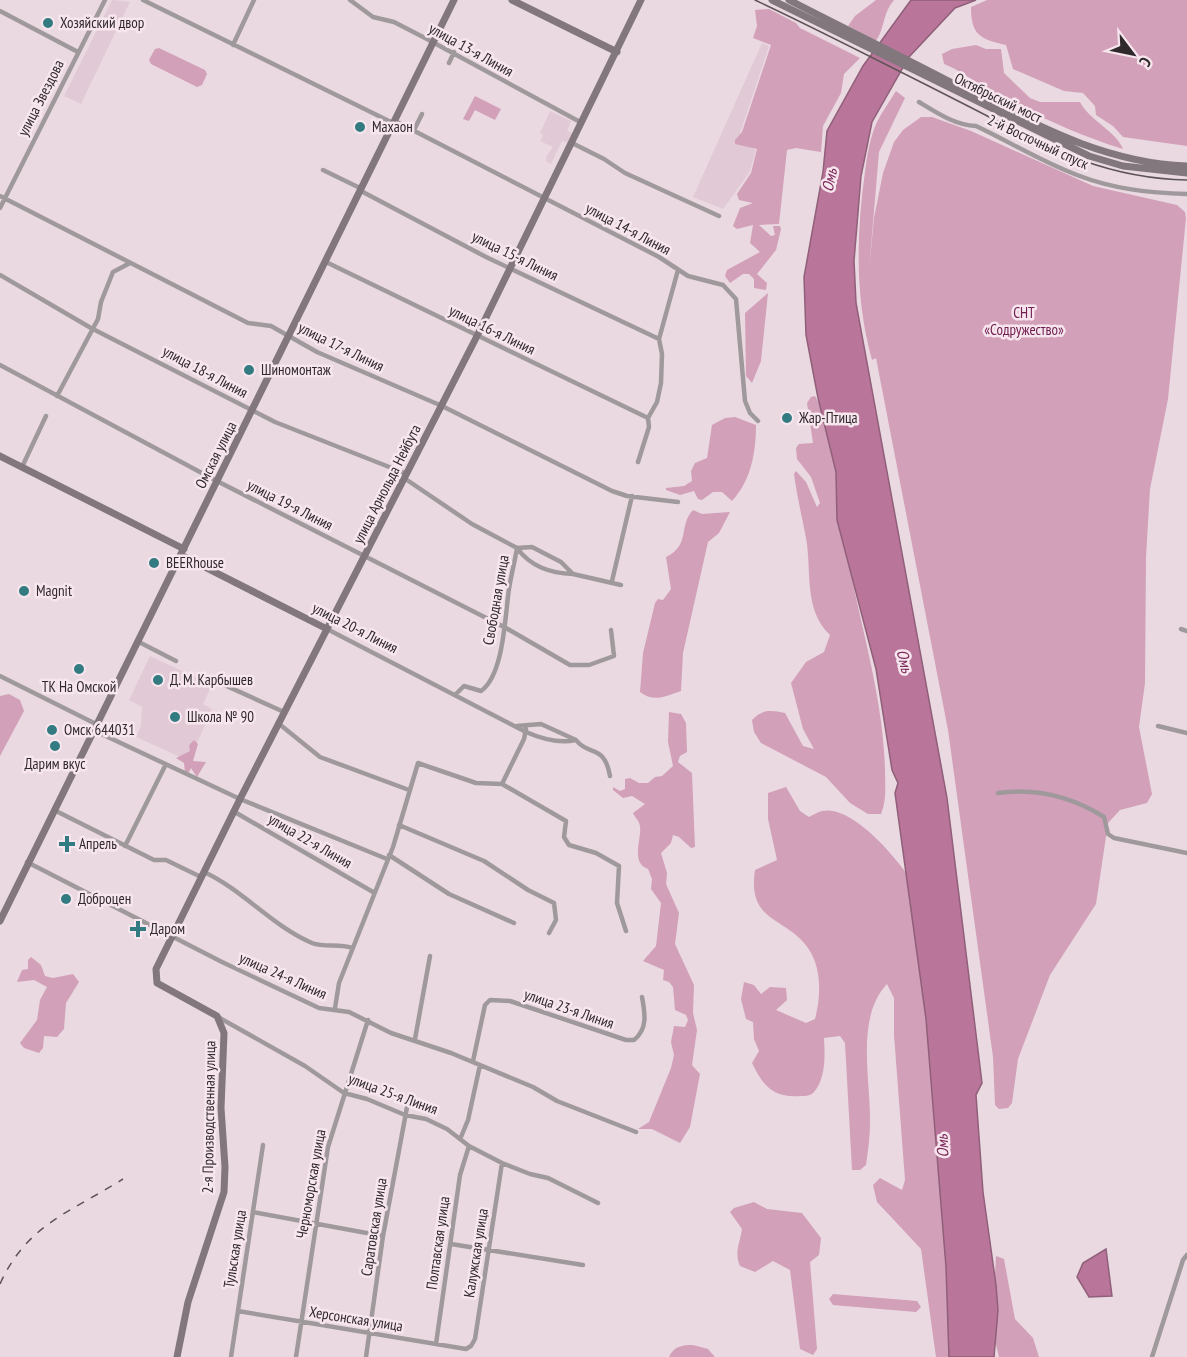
<svg xmlns="http://www.w3.org/2000/svg" width="1187" height="1357" font-family="'PT Sans Narrow',sans-serif">
<style>
.built{fill:#e1cad5}
.green{fill:#d2a0b9}
.water{fill:#b9769a;stroke:#905f79;stroke-width:1.5}
.lines{fill:none;stroke-linecap:round;stroke-linejoin:round}
.street{stroke:#a0999c;stroke-width:4.5}
.secondary{stroke:#81777c;stroke-width:7}
.tram{stroke:#5e5458;stroke-width:1.5}
.rail{stroke:#5e5458;stroke-width:1.5;stroke-dasharray:8 8;stroke-linecap:butt}
.poi-dot{fill:#327b80;stroke:#f7e6ee;stroke-width:2}
.labels{text-anchor:middle;stroke-width:5;stroke-linejoin:round;paint-order:stroke}
.poi-label{font-size:15px;fill:#30292c;stroke:#f7e6ee;text-anchor:start}
.street-label{font-size:15px;fill:#30292c;stroke:#f7e6ee}
.park-label{font-size:15px;fill:#712051;stroke:#f7e6ee}
.water-label{font-size:16px;font-style:italic;fill:#7b2a5a;stroke:#f7e6ee}
</style>
<rect width="100%" height="100%" fill="#ead9e1"/>
<path class="built" d="M112 0 130 2 81 104 64 96Z
M762 43 769 46 740 133 756 151 749 173 723 209 693 197Z
M550 111 571 121 567 131 572 133 567 143 562 141 551 164 546 161 547 155 553 147 540 141 543 135 540 133Z
M150 656 212 685 203 704 212 709 189 761 136 737 141 726 142 707 129 700Z"/>
<path class="green" d="M876 0H894C883 12 885 27 876 41L848 26 855 16Z
M987 0H1187V146L1123 137 1113 126 1096 115 1095 106 1083 93 1064 91 1013 69 1006 45C980 39 971 35 971 7Z
M769 9 796 23 800 28 860 58 844 74 841 93 823 126 821 152 796 148 787 150 779 224 759 225 771 236 775 235 773 226H780L781 229 776 250 757 274 767 283 766 290 754 288V279L749 274H743L730 283 725 276 727 270 760 252 750 243 753 225 737 229 733 226 740 208 753 203 739 200 737 194 751 173 757 149 735 144V140L742 132 771 45 753 38 757 26 755 10Z
M976 45 986 49H1001L1004 73 1030 98 1040 102H1080C1090 121 1115 130 1123 149 1077 135 1030 113 988 89 973 81 960 70 944 64L942 54 952 49Z
M159 48 205 70 207 74 202 85 197 87 151 64 149 60 155 49Z
M896 91 905 98 879 152 869 270 874 218 883 173 894 142 903 130 921 117H932L971 131 1093 186 1177 205 1185 212 1186 218 1168 399 1150 489 1146 557 1145 683 1139 727 1152 794 1147 803 1120 810 1108 823 1096 904 1050 975 1018 1059 1012 1103 1008 1108 999 1109 995 1105 993 1057 948 730 876 358 872 360C855 299 856 235 865 172 867 156 870 137 877 122 882 112 890 101 896 91Z
M475 96 501 109 495 120 475 110 469 121 463 119Z
M768 293 761 361 752 383 746 376 745 313Z
M815 396C841 442 837 494 845 543 858 619 883 692 885 769 885 785 887 799 881 814H868L850 803 826 777 761 743 754 732 752 720C762 709 771 710 785 713L803 746 814 749 803 729 791 683 806 662 824 652 830 635C803 609 812 570 806 538 802 517 797 496 794 474L796 471 806 482 817 507 820 503 811 477 797 459 796 448 799 444 813 443 807 403 811 397Z
M735 417 756 425C756 452 751 481 732 501L722 492H713L702 500 698 499 694 491 680 495 666 490V488L684 486 692 481 691 471 695 463 707 458 712 425 725 418Z
M693 510 702 514 730 512 719 533 708 542 683 653 681 691C666 696 654 703 640 692L643 653 655 603 658 599 663 600 671 589 666 557C691 545 678 526 693 510Z
M9 694 20 700 24 711 0 756V696Z
M669 712 681 714 686 723 687 752 680 756 678 762 692 773 695 847 691 848 679 837 673 835 671 843 661 853 667 873 666 884 679 913 675 944 694 985 693 1013 697 1030 692 1065 700 1074 690 1127 680 1143 652 1129H638L649 1122 671 1068 674 1055 671 1042 674 1026 685 1027 688 1020 686 1015 675 1010 673 987 669 982 663 980 664 970 643 961 656 946 661 903 651 889 652 879 648 869C630 863 642 838 640 826 639 820 635 818 633 813L645 804 632 796 623 798 613 790V787L620 791 625 789V779L630 778 639 783H648L655 777 662 776 673 766 668 742Z
M194 740 198 744 193 761 206 762 197 777 191 768 189 772H185L184 763 176 758 190 751 189 745Z
M786 787 800 811 809 817C813 815 818 812 822 811 852 804 899 860 913 883 919 892 920 907 922 918L954 1357H936L921 1249 877 1202 873 1185 880 1178 902 1190 905 1180 894 1035V998L887 984C855 1018 871 1080 870 1123 870 1137 868 1151 866 1165L860 1170H852L845 1043 840 1036 824 1038C825 1055 826 1078 814 1092 811 1096 805 1096 801 1096 773 1098 763 1086 752 1063L759 1051 754 1039 753 1022 746 1019 741 999 744 982 754 985 761 994 770 987 786 988 787 1000 776 1010 806 1023 815 1019C821 996 822 968 808 948 785 916 747 923 755 870L777 860 768 819V793Z
M31 957 41 965 45 976 53 978 73 974 79 982 66 1003 64 1029 57 1037 44 1036 43 1048 39 1053 24 1048 20 1043 37 1020 40 1000 47 987 34 980 17 982 22 970 28 969V960Z
M754 1202 767 1209 802 1213 821 1238 819 1255 810 1262 817 1349 813 1355 800 1349 790 1270 773 1261 755 1272 740 1266C734 1252 740 1243 742 1229L730 1212 734 1208Z
M996 1256 1004 1259 1015 1319 1033 1338 1039 1357H999L992 1328Z
M833 1294 917 1301 921 1307 916 1312 833 1305 829 1299Z
M693 1345 708 1349 715 1357H669C674 1346 682 1345 693 1345Z"/>
<path class="water" d="M911 0H976L955 8 909 57 872 122 861 176 854 261 856 303 947 798 982 1083 976 1095 983 1192 996 1285 998 1310 994 1357H949L946 1267 926 1019 895 793 898 783 892 770 876 669 837 520 836 472 818 398 806 335 804 277 823 172 827 131 863 66Z
M1106 1249 1112 1296 1089 1297 1077 1277 1083 1263Z"/>
<g class="lines">
<path class="street" d="M143 0 393 123
M350 0 373 17 394 22 425 38 582 123
M0 11 78 52
M233 45 254 0
M449 63 454 52
M919 102C937 113 955 125 976 126 1010 142 1042 162 1077 175 1113 189 1149 193 1187 194
M395 121 659 257 688 276 723 285 736 299 745 401 750 413 758 421
M414 130 422 114
M572 143 604 159 625 173 719 216
M323 170 362 189
M361 191 486 257 659 339
M0 196 248 323 271 326 317 352 442 406 612 491 627 496 678 502
M0 208 105 0
M326 262 648 418
M0 275 91 328 275 422 407 474
M0 365 213 479 506 628 570 665H589L614 656 611 630
M57 396 98 319 101 302 113 272 130 263
M638 462 649 427 648 418 657 402 661 383 662 354 659 339 678 270
M22 467 46 416
M404 478 472 524 517 548 532 547 561 562 573 574 621 585
M517 548C531 567 550 573 573 574
M612 581 632 496
M327 629 526 732C542 739 559 744 576 740 589 757 604 743 610 776
M1181 629 1187 631
M137 641 176 661
M200 674 284 712
M0 676 96 724
M455 695 464 686 481 691C504 675 505 615 509 589 511 575 515 561 517 548
M278 723 320 757 409 790
M517 726 541 724 576 740
M1158 726 1187 733
M93 730 240 799 387 859
M502 784 524 739 526 729
M998 793C1035 788 1072 797 1104 817L1108 834 1114 838 1187 853
M54 810 154 860H166L201 877
M233 811 373 892
M399 825 484 861 528 890 554 903 556 920 549 933
M125 846 165 766
M389 855 449 894 514 923
M27 862 222 962 319 1008 349 1012 391 1033 451 1053 533 1087 557 1101 636 1132
M204 872C243 890 272 926 312 943 325 948 339 943 352 948
M335 1008 339 983 393 847 418 763 476 783 502 784 566 821 564 837 569 845 596 853 619 866 617 903 626 931
M218 1017 305 1066 344 1093 367 1099 405 1115 426 1119 447 1129 469 1146 502 1163 530 1174 548 1178 598 1203
M415 1039 430 956
M473 1061 485 1005 490 1000 510 1001 626 1040H634C648 1029 645 1013 642 997
M461 1137 468 1120 480 1065
M253 1212 383 1236
M451 1244 583 1265
M238 1311 466 1349 471 1346 475 1339 502 1163
M436 1344 460 1175 469 1146
M231 1357 263 1145
M296 1357 328 1147 368 1020
M366 1357 383 1236 408 1102
M1152 1357 1183 1260 1187 1255"/>
<path class="secondary" d="M512 0 617 52
M772 0 1089 156 1123 166 1187 173
M789 0C845 29 901 56 956 85 1031 122 1102 163 1187 166
M0 456 184 549
M181 555 327 629
M0 921 454 0
M177 1357 188 1302 224 1192 225 1167 221 1108 224 1033 217 1016 157 983 156 969 240 799 477 336 641 0"/>
<path class="tram" d="M755 0C823 32 889 66 956 100 1036 140 1094 178 1187 180"/>
<path class="rail" d="M0 1284C27 1224 71 1212 123 1179"/>
</g>
<g class="poi-dot">
<circle cx="48" cy="23" r="6"/>
<circle cx="360" cy="127" r="6"/>
<circle cx="249" cy="370" r="6"/>
<circle cx="787" cy="418" r="6"/>
<circle cx="154" cy="563" r="6"/>
<circle cx="24" cy="591" r="6"/>
<circle cx="79" cy="669" r="6"/>
<circle cx="158" cy="680" r="6"/>
<circle cx="175" cy="717" r="6"/>
<circle cx="52" cy="730" r="6"/>
<circle cx="55" cy="746" r="6"/>
<path d="M64 835h6v6h6v6h-6v6h-6v-6h-6v-6h6z"/>
<circle cx="66" cy="899" r="6"/>
<path d="M135 920h6v6h6v6h-6v6h-6v-6h-6v-6h6z"/>
</g>
<g class="labels">
<g class="poi-label">
<text x="60" y="28">Хозяйский двор</text>
<text x="372" y="132">Махаон</text>
<text x="261" y="375">Шиномонтаж</text>
<text x="799" y="423">Жар-Птица</text>
<text x="166" y="568">BEERhouse</text>
<text x="36" y="596">Magnit</text>
<text x="170" y="685">Д. М. Карбышев</text>
<text x="79" y="692" text-anchor="middle">ТК На Омской</text>
<text x="187" y="722">Школа № 90</text>
<text x="64" y="735">Омск 644031</text>
<text x="55" y="769" text-anchor="middle">Дарим вкус</text>
<text x="79" y="849">Апрель</text>
<text x="78" y="904">Доброцен</text>
<text x="150" y="934">Даром</text>
</g>
<g class="street-label">
<text transform="translate(471 50) rotate(29)" y="5">улица 13-я Линия</text>
<text transform="translate(41 98) rotate(-63)" y="5">улица Звездова</text>
<text transform="translate(998 98) rotate(26)" y="5">Октябрьский мост</text>
<text transform="translate(1038 142) rotate(25)" y="5">2-й Восточный спуск</text>
<text transform="translate(628 229) rotate(28)" y="5">улица 14-я Линия</text>
<text transform="translate(515 256) rotate(26)" y="5">улица 15-я Линия</text>
<text transform="translate(492 330) rotate(26)" y="5">улица 16-я Линия</text>
<text transform="translate(341 347) rotate(26)" y="5">улица 17-я Линия</text>
<text transform="translate(205 372) rotate(28)" y="5">улица 18-я Линия</text>
<text transform="translate(216 455) rotate(-63)" y="5">Омская улица</text>
<text transform="translate(387 484) rotate(-63)" y="5">улица Арнольда Нейбута</text>
<text transform="translate(290 505) rotate(27)" y="5">улица 19-я Линия</text>
<text transform="translate(496 600) rotate(-80)" y="5">Свободная улица</text>
<text transform="translate(355 628) rotate(27)" y="5">улица 20-я Линия</text>
<text transform="translate(310 841) rotate(30)" y="5">улица 22-я Линия</text>
<text transform="translate(283 976) rotate(24)" y="5">улица 24-я Линия</text>
<text transform="translate(569 1009) rotate(19)" y="5">улица 23-я Линия</text>
<text transform="translate(393 1094) rotate(20)" y="5">улица 25-я Линия</text>
<text transform="translate(209 1117) rotate(-89)" y="5">2-я Производственная улица</text>
<text transform="translate(311 1184) rotate(-80)" y="5">Черноморская улица</text>
<text transform="translate(374 1227) rotate(-81)" y="5">Саратовская улица</text>
<text transform="translate(438 1243) rotate(-82)" y="5">Полтавская улица</text>
<text transform="translate(235 1249) rotate(-81)" y="5">Тульская улица</text>
<text transform="translate(476 1253) rotate(-81)" y="5">Калужская улица</text>
<text transform="translate(356 1319) rotate(9)" y="5">Херсонская улица</text>
</g>
<g class="park-label">
<text x="1024" y="318">СНТ<tspan x="1024" dy="17">«Содружество»</tspan></text>
</g>
<g class="water-label">
<text transform="translate(829 180) rotate(-78)" y="6">Омь</text>
<text transform="translate(905 661) rotate(77)" y="6">Омь</text>
<text transform="translate(942 1146) rotate(-93)" y="6">Омь</text>
</g>
</g>
<g transform="translate(1133 54) rotate(122)" stroke="#f7e6ee" stroke-width="4.5" paint-order="stroke">
<path d="M0-4.5L10 22L0 15L-10 22Z" fill="#30292c"/>
<text y="-9" font-size="16" font-weight="bold" text-anchor="middle" fill="#30292c">С</text>
</g>
</svg>
